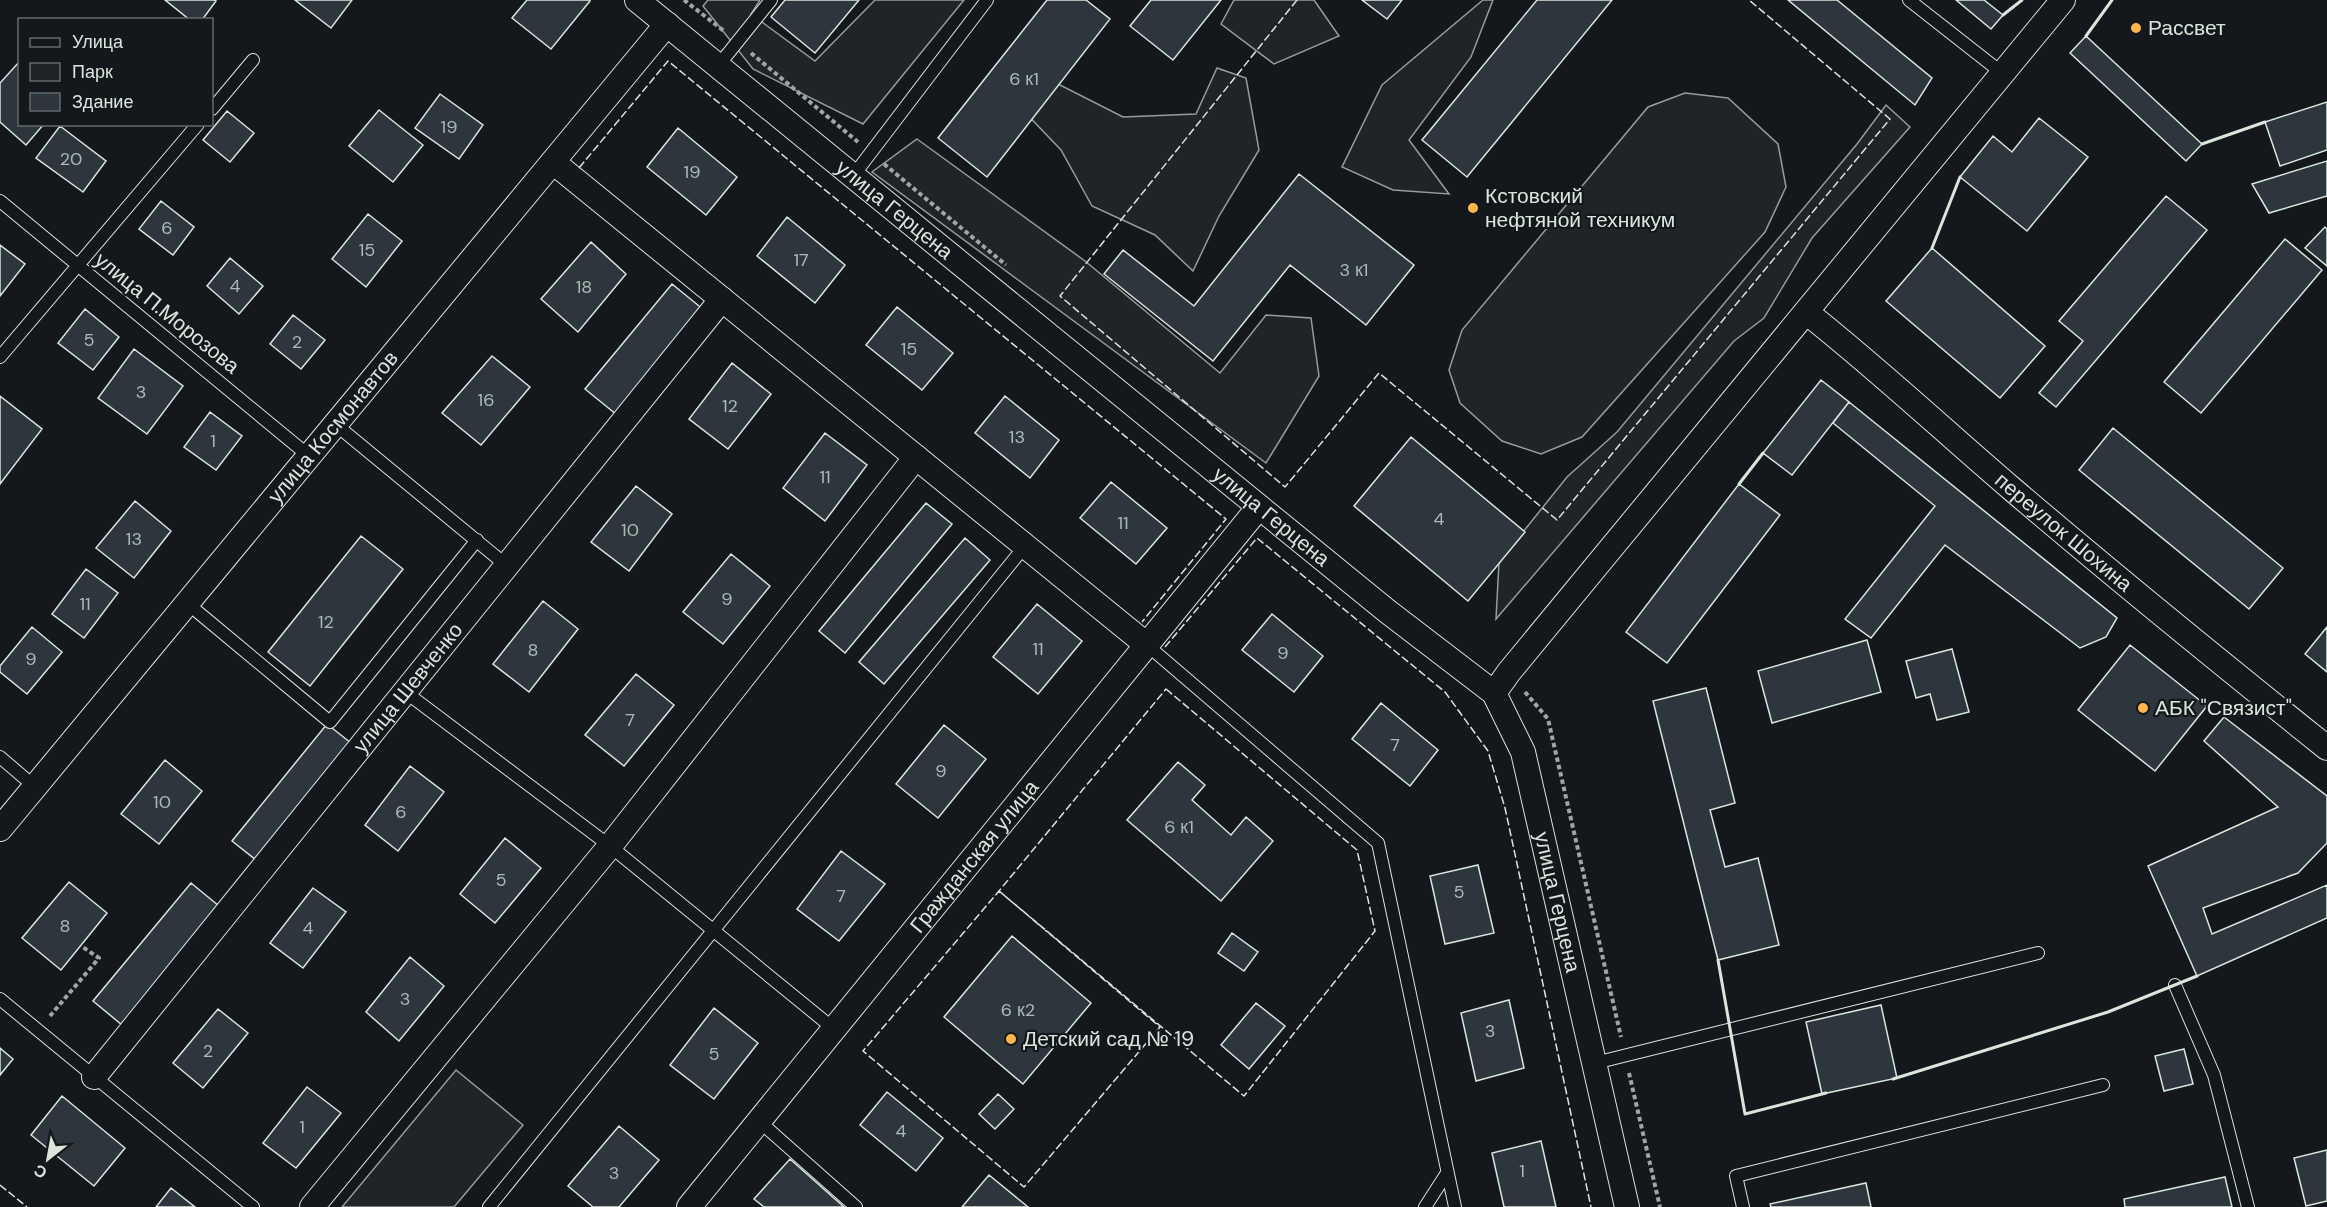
<svg xmlns="http://www.w3.org/2000/svg" width="2327" height="1207" font-family="'DM Sans',sans-serif">
<style>
.green{fill:#202428;stroke:#939e99;stroke-width:1.5}
.building{fill:#2c363c;stroke:#d8e6dc;stroke-width:1.5}
.lines{fill:none;stroke-linecap:round;stroke-linejoin:round}
.service-casing{stroke:#d8e6dc;stroke-width:14}
.minor-casing{stroke:#d8e6dc;stroke-width:26}
.path{stroke:#9da8a2;stroke-width:4;stroke-dasharray:4.5 3;stroke-linecap:butt}
.service{stroke:#14181c;stroke-width:12}
.minor{stroke:#14181c;stroke-width:24}
.fence{stroke:#d8e6dc;stroke-width:1.5;stroke-dasharray:8 3;stroke-linecap:butt}
.wall{stroke:#d8e6dc;stroke-width:3}
.poi-dot{fill:#ffb74d;stroke:#14181c;stroke-width:2}
.labels{text-anchor:middle;stroke-width:4.5;stroke-linejoin:round;paint-order:stroke}
.number-label{font-size:18px;fill:#adbab4}
.poi-label{font-size:21px;fill:#d8e6dc;stroke:#14181c;text-anchor:start}
.street-label{font-size:21px;fill:#d8e6dc;stroke:#14181c}
</style>
<rect width="100%" height="100%" fill="#14181c"/>
<path class="green" d="M708 0H760L751 14 815 61 875 0H964L863 124 753 69 703 6Z
M1234 0H1314L1339 36 1274 64 1221 24Z
M1483 0H1493L1471 57 1409 140 1449 194 1393 190 1342 167 1382 85Z
M1011 60 1123 117 1196 114 1217 68 1246 78 1259 150 1219 216 1193 271 1155 235 1092 206 1061 150 997 83Z
M1685 93 1728 98 1778 144 1786 187 1765 232 1582 437 1541 454 1502 441 1460 403 1449 370 1462 330 1648 107Z
M1886 105 1910 127 1812 238 1764 318 1734 341 1496 619 1499 562 1567 477 1617 432 1857 144Z
M917 139 1085 261 1220 373 1266 315 1311 318 1319 376 1266 463 872 172Z
M456 1070 523 1125 454 1207H342Z"/>
<path class="building" d="M165 0H214L216 1 202 20H190Z
M295 0H352L331 28Z
M527 0H590V1L551 49 512 18Z
M785 0H859L815 53 771 17Z
M1047 0H1086L1110 19 987 177 938 138Z
M1151 0H1221L1173 60 1130 26Z
M1362 0H1402L1387 19Z
M1537 0H1612L1467 177 1422 140Z
M1788 0H1837L1932 78 1915 105Z
M1956 0H1984L2003 15 1991 29Z
M2086 36 2202 144 2186 161 2070 53Z
M20 61V124H44L26 145 0 122V83Z
M440 94 483 125 459 159 415 128Z
M2327 102V150L2280 166 2265 122Z
M379 110 423 145 393 182 349 146Z
M227 111 254 133 230 162 203 140Z
M2039 118 2088 157 2027 231 1960 177 1993 136 2012 152Z
M60 126 106 161 83 192 36 158Z
M678 128 737 177 706 215 647 167Z
M2327 161V196L2269 213 2252 184Z
M1299 174 1414 265 1366 325 1290 265 1213 361 1104 274 1123 250 1194 306Z
M2166 196 2207 230 2056 407 2039 393 2083 341 2059 321Z
M161 201 194 227 173 255 139 229Z
M368 214 402 241 366 287 332 259Z
M787 217 845 265 815 303 757 256Z
M2325 227 2327 229V266L2305 248Z
M2285 239 2322 270 2201 413 2164 382Z
M591 242 626 274 578 332 541 299Z
M0 245 25 264 0 296Z
M1932 248 2045 346 2000 398 1886 301Z
M230 258 263 286 239 314 207 286Z
M672 284 704 310 617 415 585 389Z
M897 307 953 353 922 390 866 345Z
M85 309 119 337 93 370 58 343Z
M293 315 325 340 301 369 270 344Z
M134 349 183 386 147 434 98 398Z
M492 356 530 387 481 445 442 413Z
M732 363 771 394 728 449 689 419Z
M1821 380 1849 402 1792 475 1763 453Z
M0 396 42 429 0 484Z
M1005 396 1059 440 1030 478 975 433Z
M1849 402 2117 618 2106 637 2080 648 1945 545 1871 638 1845 619 1935 506 1833 423Z
M210 412 242 436 216 470 184 447Z
M2113 428 2283 568 2249 609 2079 470Z
M825 433 867 465 825 521 783 488Z
M1411 437 1525 532 1468 601 1354 506Z
M1111 482 1167 528 1136 564 1080 518Z
M1739 484 1780 515 1667 663 1626 632Z
M636 486 672 514 629 571 591 542Z
M135 501 171 531 134 578 96 548Z
M926 503 952 524 845 653 819 631Z
M361 536 403 569 310 686 268 652Z
M965 538 990 560 884 684 859 662Z
M731 554 770 586 723 644 683 612Z
M86 569 118 593 84 638 52 614Z
M543 601 578 629 529 692 493 664Z
M1037 604 1082 641 1038 694 993 657Z
M1272 614 1323 656 1294 692 1242 650Z
M32 627 62 652 27 694 0 672V666Z
M2327 627V672L2305 654Z
M1867 640 1881 692 1772 723 1758 671Z
M2130 645 2207 706 2155 771 2078 710Z
M1952 649 1969 712 1937 720 1930 694 1916 698 1906 661Z
M636 674 674 705 624 766 585 735Z
M1706 688 1735 803 1710 810 1725 867 1758 858 1779 945 1718 960 1653 701Z
M1381 703 1438 750 1410 786 1352 739Z
M2224 717 2327 796V843L2298 873 2203 908 2212 934 2327 885V918L2197 976 2148 866 2278 807 2204 741Z
M327 724 351 743 256 860 232 841Z
M944 725 986 759 938 818 896 784Z
M165 760 202 791 159 844 121 814Z
M1178 762 1205 785 1192 800 1231 835 1246 817 1273 841 1221 901 1127 820Z
M410 766 444 792 398 851 365 825Z
M505 838 541 868 495 923 460 894Z
M841 851 885 884 839 941 797 909Z
M1478 865 1494 933 1445 944 1430 876Z
M69 882 107 913 61 970 22 938Z
M191 883 219 906 122 1025 93 1001Z
M313 888 346 912 303 968 270 943Z
M1232 933 1258 952 1244 971 1218 953Z
M1012 936 1091 1003 1023 1084 944 1017Z
M410 957 444 986 399 1041 366 1012Z
M1509 1000 1524 1068 1476 1081 1461 1013Z
M1256 1003 1285 1026 1249 1069 1221 1045Z
M1881 1005 1897 1078 1822 1094 1806 1022Z
M714 1008 758 1043 714 1099 670 1065Z
M218 1009 248 1033 203 1088 173 1063Z
M0 1048 13 1059 0 1075Z
M2184 1049 2193 1084 2164 1091 2155 1056Z
M307 1087 341 1113 296 1168 263 1143Z
M887 1092 943 1138 916 1171 860 1125Z
M998 1094 1014 1109 995 1129 979 1114Z
M62 1096 125 1148 94 1186 31 1135Z
M619 1126 659 1160 619 1207H593L568 1186Z
M1541 1141 1556 1207H1504L1492 1153Z
M2327 1150V1201L2306 1206 2294 1158Z
M790 1159 844 1207H764L754 1199Z
M989 1175 1028 1207H962Z
M2225 1177 2232 1207H2125L2124 1199Z
M1866 1183 1871 1207H1771L1770 1204Z
M171 1188 195 1207H156Z"/>
<g class="lines">
<defs>
<path id="service" d="M1909 0 2002 73
M718 66 771 0
M212 109 253 60
M853 176 987 0
M0 201 309 456
M0 357 198 124
M335 424 506 565
M187 603 330 722 477 540
M1147 645 1378 843 1455 1207
M404 691 610 846 834 1029
M0 757 35 787
M2175 985 2214 1075 2248 1207
M0 999 253 1207
M1595 1063 2038 953
M759 1121 856 1207
M489 1207 1025 546
M1425 1207 1447 1173
M1743 1207 1736 1176 2103 1085"/>
<g id="minor">
<path id="s1" d="M637 0 1387 611 1494 693 1523 752 1627 1207"/>
<path d="M553 162 1147 645"/>
<path id="s2" d="M1806 312C1877 368 1943 430 2012 489 2115 577 2221 663 2327 748"/>
<path d="M1494 693 1509 672 2063 0"/>
<path id="s3" d="M0 829 667 24"/>
<path id="s4" d="M94 1077 722 299"/>
<path d="M312 1207 610 846 916 457"/>
<path id="s5" d="M689 1207 1259 507"/>
</g>
</defs>
<use href="#service" class="service-casing"/>
<use href="#minor" class="minor-casing"/>
<path class="path" d="M684 0 724 31
M751 53 858 142
M884 164 1006 265
M1525 692 1548 719 1621 1037
M50 1016 99 958 81 946
M1629 1073 1660 1207"/>
<use href="#service" class="service"/>
<use href="#minor" class="minor"/>
<path class="fence" d="M1297 0 1060 296 1285 487 1379 373 1557 520 1890 119 1749 0
M579 168 668 61 1226 519 1142 622
M1165 647 1257 538 1445 692 1488 751 1505 808 1591 1207
M1166 689 1357 850 1375 931 1244 1096 999 891Z
M999 891 1160 1027 1024 1187 863 1051Z
M0 1185 27 1207"/>
<path class="wall" d="M2003 15 2022 0
M2086 36 2112 0
M2202 144 2265 122
M1932 248 1960 177
M1739 484 1763 453
M1718 960 1745 1114 1826 1093
M1893 1079 2108 1012 2197 976"/>
</g>
<g class="poi-dot">
<circle cx="2136" cy="28" r="6"/>
<circle cx="1473" cy="208" r="6"/>
<circle cx="2143" cy="708" r="6"/>
<circle cx="1011" cy="1039" r="6"/>
</g>
<g class="labels">
<g class="number-label">
<text x="1024" y="85">6 к1</text>
<text x="449" y="133">19</text>
<text x="71" y="165">20</text>
<text x="692" y="178">19</text>
<text x="167" y="234">6</text>
<text x="367" y="256">15</text>
<text x="801" y="266">17</text>
<text x="1354" y="276">3 к1</text>
<text x="235" y="292">4</text>
<text x="584" y="293">18</text>
<text x="89" y="346">5</text>
<text x="297" y="348">2</text>
<text x="909" y="355">15</text>
<text x="141" y="398">3</text>
<text x="486" y="406">16</text>
<text x="730" y="412">12</text>
<text x="1017" y="443">13</text>
<text x="213" y="447">1</text>
<text x="825" y="483">11</text>
<text x="1439" y="525">4</text>
<text x="1123" y="529">11</text>
<text x="630" y="536">10</text>
<text x="134" y="545">13</text>
<text x="727" y="605">9</text>
<text x="85" y="610">11</text>
<text x="326" y="628">12</text>
<text x="1038" y="655">11</text>
<text x="533" y="656">8</text>
<text x="1283" y="659">9</text>
<text x="31" y="665">9</text>
<text x="630" y="726">7</text>
<text x="1395" y="751">7</text>
<text x="941" y="777">9</text>
<text x="162" y="808">10</text>
<text x="401" y="818">6</text>
<text x="1179" y="833">6 к1</text>
<text x="501" y="886">5</text>
<text x="1459" y="898">5</text>
<text x="841" y="902">7</text>
<text x="65" y="932">8</text>
<text x="308" y="934">4</text>
<text x="405" y="1005">3</text>
<text x="1018" y="1016">6 к2</text>
<text x="1490" y="1037">3</text>
<text x="208" y="1057">2</text>
<text x="714" y="1060">5</text>
<text x="302" y="1133">1</text>
<text x="901" y="1137">4</text>
<text x="1522" y="1177">1</text>
<text x="614" y="1179">3</text>
</g>
<g class="poi-label">
<text x="2148" y="35">Рассвет</text>
<text x="1485" y="203">Кстовский<tspan x="1485" dy="24">нефтяной техникум</tspan></text>
<text x="2155" y="715">АБК "Связист"</text>
<text x="1023" y="1046">Детский сад № 19</text>
</g>
<g class="street-label">
<text dy="7" stroke="none"><textPath href="#s1" startOffset="332">улица Герцена</textPath></text>
<text transform="translate(167 313) rotate(39)" y="7">улица П.Морозова</text>
<text dy="7" stroke="none"><textPath href="#s3" startOffset="522">улица Космонавтов</textPath></text>
<text dy="7" stroke="none"><textPath href="#s1" startOffset="818">улица Герцена</textPath></text>
<text dy="7" stroke="none"><textPath href="#s2" startOffset="339">переулок Шохина</textPath></text>
<text dy="7" stroke="none"><textPath href="#s4" startOffset="500">улица Шевченко</textPath></text>
<text dy="7" stroke="none"><textPath href="#s5" startOffset="452">Гражданская улица</textPath></text>
<text dy="7" stroke="none"><textPath href="#s1" startOffset="1322">улица Герцена</textPath></text>
</g>
</g>
<rect x="18" y="18" width="195" height="108" fill="#14181c" stroke="#626a69" stroke-width="1.5"/>
<rect x="30" y="38" width="30" height="9" fill="#14181c" stroke="#626a69" stroke-width="1.5"/>
<text x="72" y="48" font-size="18" fill="#d8e6dc">Улица</text>
<rect x="30" y="63" width="30" height="18" fill="#202428" stroke="#626a69" stroke-width="1.5"/>
<text x="72" y="78" font-size="18" fill="#d8e6dc">Парк</text>
<rect x="30" y="93" width="30" height="18" fill="#2c363c" stroke="#626a69" stroke-width="1.5"/>
<text x="72" y="108" font-size="18" fill="#d8e6dc">Здание</text>
<g transform="translate(48 1159) rotate(211)" stroke="#14181c" stroke-width="4.5" paint-order="stroke">
<path d="M0-4.5L10 22L0 15L-10 22Z" fill="#d8e6dc"/>
<text y="-9" font-size="16" font-weight="bold" text-anchor="middle" fill="#d8e6dc">С</text>
</g>
</svg>
